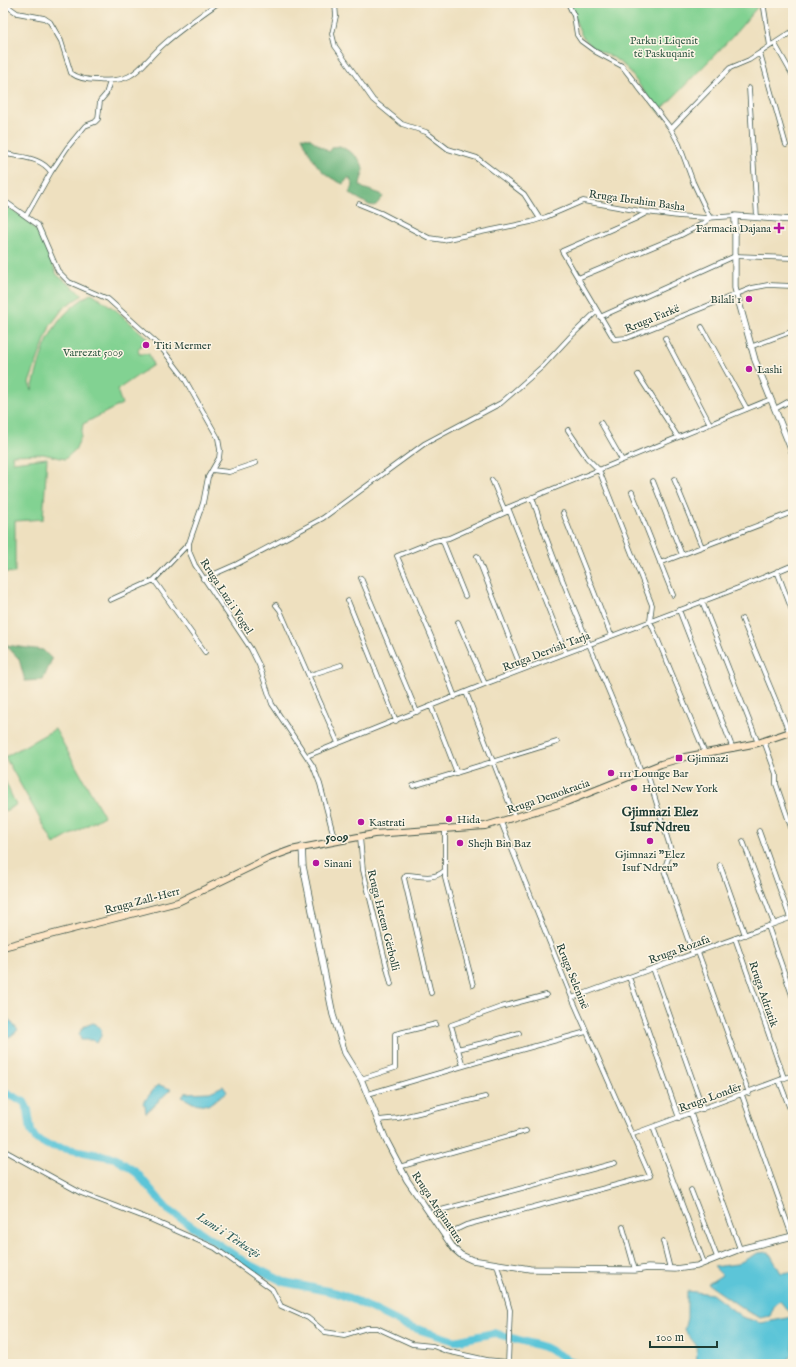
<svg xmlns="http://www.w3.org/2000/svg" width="796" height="1367" font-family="'IM FELL English',serif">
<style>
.green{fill:#82d292;stroke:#508863}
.forest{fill:#69b47c;stroke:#447858}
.water{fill:#5cc5d8;stroke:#3e8186}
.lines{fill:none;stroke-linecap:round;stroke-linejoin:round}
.river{stroke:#5cc5d8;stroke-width:8}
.minor-casing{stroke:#3e5549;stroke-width:5.5}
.tertiary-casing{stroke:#3e5549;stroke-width:7}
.secondary-casing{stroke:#3e5549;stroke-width:8}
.minor{stroke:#fff;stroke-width:4}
.tertiary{stroke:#fff;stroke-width:5.5}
.secondary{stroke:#fde5c5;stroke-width:6}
.poi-dot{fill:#b5179e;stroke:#fcf5e5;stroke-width:1.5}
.labels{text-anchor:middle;stroke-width:3;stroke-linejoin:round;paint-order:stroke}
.park-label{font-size:11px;fill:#335b47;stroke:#fcf5e5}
.street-label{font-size:11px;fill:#1f3d34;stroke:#fcf5e5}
.poi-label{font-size:11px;fill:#1f3d34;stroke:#fcf5e5;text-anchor:start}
.water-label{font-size:12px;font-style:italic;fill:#2e5f5d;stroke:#fcf5e5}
.quarter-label{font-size:13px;font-weight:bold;fill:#1f3d34;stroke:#fcf5e5}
</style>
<rect width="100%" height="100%" fill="#fcf5e5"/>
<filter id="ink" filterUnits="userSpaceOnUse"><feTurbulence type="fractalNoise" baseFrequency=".025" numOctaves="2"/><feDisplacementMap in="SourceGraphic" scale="8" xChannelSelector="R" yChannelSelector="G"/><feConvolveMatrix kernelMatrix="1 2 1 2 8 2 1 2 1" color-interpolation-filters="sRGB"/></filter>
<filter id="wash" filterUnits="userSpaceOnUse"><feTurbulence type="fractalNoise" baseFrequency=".012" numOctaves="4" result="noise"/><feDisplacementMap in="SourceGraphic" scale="16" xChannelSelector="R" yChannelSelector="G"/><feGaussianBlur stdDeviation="0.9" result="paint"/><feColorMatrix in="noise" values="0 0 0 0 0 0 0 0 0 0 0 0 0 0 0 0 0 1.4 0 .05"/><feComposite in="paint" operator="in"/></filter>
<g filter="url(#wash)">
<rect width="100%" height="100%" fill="#eee0bf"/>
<path class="green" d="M568 3H764L759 5 733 36 659 112 627 68 614 58 592 47 582 36Z
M5 205 25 218 41 236 57 275 83 295 64 307 50 326 29 383 32 390C43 347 50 318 92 293L117 311 147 338 138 349 139 354H149L153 365 117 390 122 404 83 424 81 437 75 450 65 459 43 454 12 455 13 462 47 458 43 519 15 521V573L3 572V208Z
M55 729 104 816 54 844 5 757Z
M4 779 16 805 5 811 3 807Z"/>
<path class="forest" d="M302 137 309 138 329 152 333 147 340 146C350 152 364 158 363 172 363 176 360 180 360 185L363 188 381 194 383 197 375 206 369 205 349 193 353 186 349 177 343 184C318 173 313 161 302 137Z
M6 645 43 650 52 659 43 680 25 681 19 659Z"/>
<path class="water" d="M3 1013 18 1030 11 1036 3 1038Z
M93 1023 96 1024 101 1030V1036L97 1043 93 1040H81L79 1034 83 1027Z
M159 1085 171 1089 146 1113 145 1106 143 1103 155 1088Z
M223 1086 227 1092 208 1105 193 1103 182 1097 185 1093 210 1092Z
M769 1252 781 1273 790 1272 793 1275V1311H788L780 1301 775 1304 770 1316 761 1318 748 1312 708 1284 722 1275 714 1267 737 1264 758 1253Z
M687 1291 712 1294 742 1317 761 1323 793 1317V1354L784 1364H697L696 1345 684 1330 687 1318Z"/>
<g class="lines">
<path class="river" d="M3 1091 24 1102 28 1110 31 1131 36 1139 47 1145 115 1158 137 1173 167 1209 246 1263 284 1282 337 1293 354 1300 405 1325 455 1341 494 1333 544 1347 576 1364"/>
</g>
</g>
<g filter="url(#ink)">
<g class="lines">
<defs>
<path id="minor" d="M3 3 17 13 44 18 50 22 61 41 71 73C79 79 88 80 97 80 137 84 139 66 164 44 181 29 200 16 218 3
M335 3 336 16 332 34 335 46 373 100 402 124 426 132 448 149 477 158 524 194 540 219
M568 3 574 16 577 35 581 41 596 52 622 66 671 129 679 144 693 182 710 218 704 223 679 236 578 278
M764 8 770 46
M775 44 793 76
M760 53 786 145
M749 88 757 218
M671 129 730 68 749 60 793 31
M3 153C20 158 40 156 51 172
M3 200 38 225 58 271 69 282 108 299 160 346 183 376 218 438 220 450 219 458 208 477 203 503 189 543V551L195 565 251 649 259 665 272 704 313 766 320 784 335 841
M359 204 381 213 429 238 443 240 531 222 546 217 583 201 646 212 678 216 706 218 735 216
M646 213 635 219 562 251 614 339 627 338 752 288 768 285 793 286
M26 216 51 172 67 148 85 126 95 122 98 119 100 101 106 94 110 81
M600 317 735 256 793 258
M702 327 747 409
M665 338 710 424
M750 347 793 331
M638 375 678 437
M775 409 793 399
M601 423 622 460
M568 430 587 458 599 470 652 605 650 621 705 753
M212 470 229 472 256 463
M674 479 702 547
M492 480 505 511
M653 481 682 555
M632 492 673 595
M532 497C563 591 606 679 641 771
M504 509 771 399
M509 510 566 653
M563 513 611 635
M442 539 465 596
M477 556 522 670
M660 563 793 512
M777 571 793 613
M361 578 417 712
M203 579 237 564 323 518 424 444 501 403 543 366 569 338 597 311
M154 580 205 652
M110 600 154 580 189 543
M348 601 396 721
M702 601 758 743
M276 605 280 610 338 743
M679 610 733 749
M742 619 789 732
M458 622 485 684
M310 675 341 665
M466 692 515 818
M455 697 439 655 397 556 434 541 449 538 509 511
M431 706 457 773
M764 741 776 774V784L793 833
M307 756 485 684 738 588 793 565
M646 769 671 850 664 870 693 954
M413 786 557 742
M445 830V878L473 985
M759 831 790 918
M360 837 363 870 391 984
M743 841 774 924
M720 865 745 935
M768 926 793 998
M735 938 784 1078
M698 952 749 1093
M653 968 703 1109
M629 977 679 1118
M431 993 404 878 406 875H409C421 876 434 880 444 871
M572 998 793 917
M457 1049 492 1041 519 1033
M463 1066 451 1025 501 1007 546 995
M361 1079 395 1068V1034L436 1024
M779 1080 793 1117
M368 1094 477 1062 586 1032
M742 1095 792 1236
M691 1114 740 1249
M379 1120 398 1118 485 1097
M653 1127 704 1263
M633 1134 793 1075
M3 1150 81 1193 152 1220 215 1248 272 1289 281 1306 308 1318 325 1332 344 1335 367 1328H377L412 1344 433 1346 446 1351 487 1360 508 1362
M399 1167 526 1131
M691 1190 717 1257
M430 1213 615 1163
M623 1227 635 1270
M445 1235 466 1225 650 1176 572 998 501 822
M663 1241 670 1269
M497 1265 510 1310 508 1364"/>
<path id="tertiary" d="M793 220 735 216V288L755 360 793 454
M302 847 303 866 333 1015 345 1053 361 1079 386 1140 407 1180 454 1249 461 1255 472 1260 530 1269 635 1270 648 1268 675 1269 697 1266 740 1249 793 1236"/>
<path id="secondary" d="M3 947 178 902 269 858 291 850 374 834 485 826 566 802 661 764 685 757 758 743 793 731"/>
</defs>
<use href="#minor" class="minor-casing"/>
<use href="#tertiary" class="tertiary-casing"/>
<use href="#secondary" class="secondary-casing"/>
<use href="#minor" class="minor"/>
<use href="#tertiary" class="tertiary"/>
<use href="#secondary" class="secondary"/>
</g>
</g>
<g class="poi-dot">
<path d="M777 222h4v4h4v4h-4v4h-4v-4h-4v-4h4z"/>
<circle cx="749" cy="299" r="4"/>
<circle cx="146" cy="345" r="4"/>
<circle cx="749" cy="369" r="4"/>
<rect x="675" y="754" width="8" height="8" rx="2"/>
<circle cx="611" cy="773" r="4"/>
<circle cx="634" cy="788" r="4"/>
<circle cx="449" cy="819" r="4"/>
<circle cx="361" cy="822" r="4"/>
<circle cx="650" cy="841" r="4"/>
<circle cx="460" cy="843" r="4"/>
<circle cx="316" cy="863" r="4"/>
</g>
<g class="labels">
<g class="park-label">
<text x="664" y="44">Parku i Liqenit<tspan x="664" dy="13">të Paskuqanit</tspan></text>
<text x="93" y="356">Varrezat 5009</text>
</g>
<g class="street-label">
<text transform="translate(637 200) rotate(8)" y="4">Rruga Ibrahim Basha</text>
<text transform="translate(652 318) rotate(-22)" y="4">Rruga Farkë</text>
<text transform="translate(227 596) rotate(57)" y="4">Rruga Luzi i Vogel</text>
<text transform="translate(546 651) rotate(-21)" y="4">Rruga Dervish Tarja</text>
<text transform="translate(548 796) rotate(-19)" y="4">Rruga Demokracia</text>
<text transform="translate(142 900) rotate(-15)" y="4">Rruga Zall-Herr</text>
<text transform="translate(384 920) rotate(76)" y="4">Rruga Hetem Gërbolli</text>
<text transform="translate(679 949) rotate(-20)" y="4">Rruga Rozafa</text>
<text transform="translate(573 976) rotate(68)" y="4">Rruga Seleninë</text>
<text transform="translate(764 994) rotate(71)" y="4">Rruga Adriatik</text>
<text transform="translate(710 1097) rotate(-20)" y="4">Rruga Londër</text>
<text transform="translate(438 1207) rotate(56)" y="4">Rruga Argjinatura</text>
</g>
<g class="poi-label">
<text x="771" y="232" text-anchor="end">Farmacia Dajana</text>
<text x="741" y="303" text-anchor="end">Bilali 1</text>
<text x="154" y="349">Titi Mermer</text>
<text x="757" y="373">Lashi</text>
<text x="687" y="762">Gjimnazi</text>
<text x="619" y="777">111 Lounge Bar</text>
<text x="642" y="792">Hotel New York</text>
<text x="457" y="823">Hida</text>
<text x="369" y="826">Kastrati</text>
<text x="468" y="847">Shejh Bin Baz</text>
<text x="650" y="858" text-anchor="middle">Gjimnazi "Elez<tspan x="650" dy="13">Isuf Ndreu"</tspan></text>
<text x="324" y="867">Sinani</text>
</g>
<g class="water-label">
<text transform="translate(229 1235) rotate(33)" y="4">Lumi i Tërkuzës</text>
</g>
<g class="quarter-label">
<text x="660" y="816">Gjimnazi Elez<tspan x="660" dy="15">Isuf Ndreu</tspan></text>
<text x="337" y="841">5009</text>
</g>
</g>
<rect width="796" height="1367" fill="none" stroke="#fcf5e5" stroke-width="16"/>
<path d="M650 1341v6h67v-6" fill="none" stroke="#1f3d34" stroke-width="2"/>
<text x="656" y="1341" font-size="12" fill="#1f3d34" stroke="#fcf5e5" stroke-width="3" paint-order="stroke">100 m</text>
</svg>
